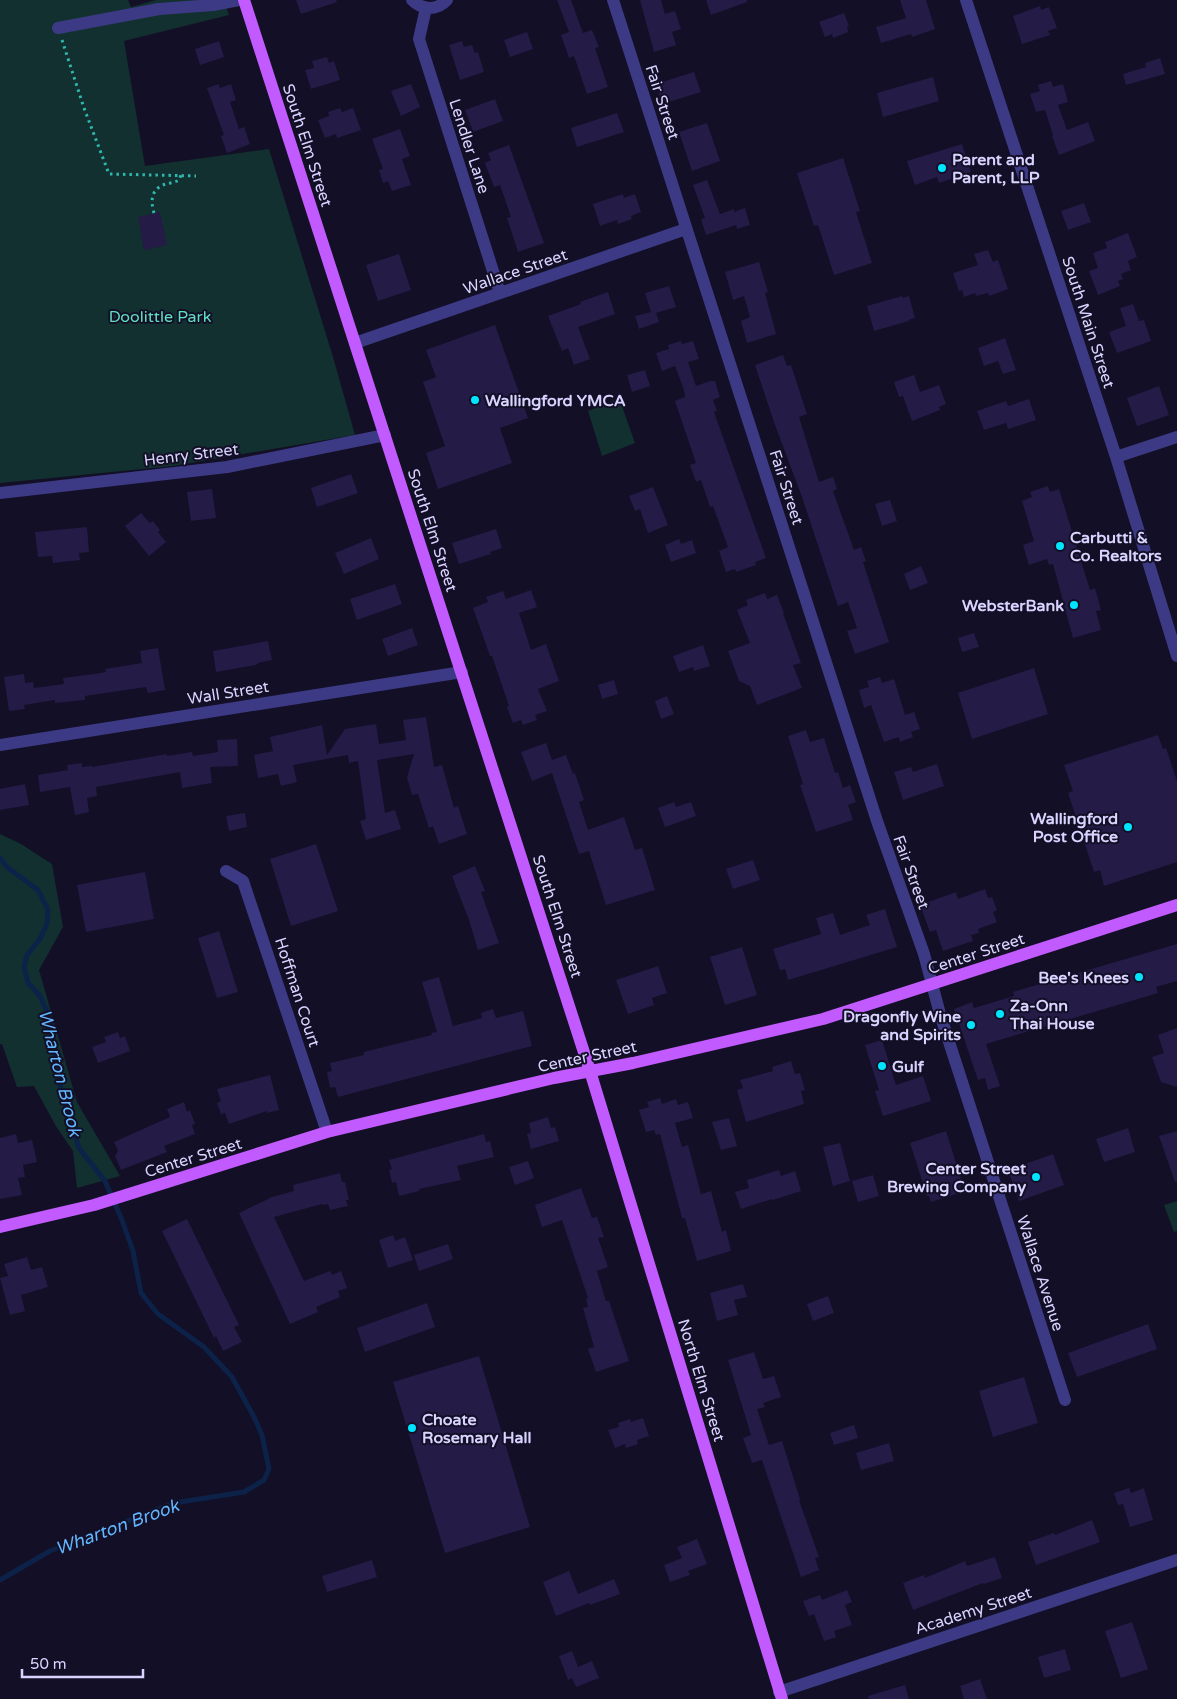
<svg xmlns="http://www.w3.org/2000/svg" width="1177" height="1699" font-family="'Varela Round',sans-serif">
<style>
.green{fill:#12302f}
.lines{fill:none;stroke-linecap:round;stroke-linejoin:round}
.stream{stroke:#0c2248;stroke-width:5}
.building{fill:#241b47}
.path{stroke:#2fb8b0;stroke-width:3;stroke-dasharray:2.5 4;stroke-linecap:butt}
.minor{stroke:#3d3a85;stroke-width:12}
.major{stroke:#c25bff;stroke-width:12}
.poi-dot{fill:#00e5ff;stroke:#130f26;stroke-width:2}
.labels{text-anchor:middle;stroke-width:4;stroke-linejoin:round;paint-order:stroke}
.street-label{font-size:16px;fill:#d9d4ff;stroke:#130f26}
.poi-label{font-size:16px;font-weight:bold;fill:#d9d4ff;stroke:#130f26;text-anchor:start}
.park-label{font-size:16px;fill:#5fe0c0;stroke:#130f26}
.water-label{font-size:18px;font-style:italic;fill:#62b6ff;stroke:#130f26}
</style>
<rect width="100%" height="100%" fill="#130f26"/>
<path class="green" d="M0 0H128L131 7 156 0H224L229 15 124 41 145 166 269 149 333 357 355 435 173 466 0 483Z
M619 398 635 443 602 456 588 411Z
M0 834 21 844 52 864 63 927 39 970 77 1102 120 1176 77 1188 73 1151 57 1128 34 1086 17 1087 2 1044H0Z
M1177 1201V1231L1174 1232 1164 1205Z"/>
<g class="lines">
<path class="stream" d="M0 858 7 867 38 890 48 910 47 924 40 939 27 955 24 967 28 983 40 996 50 1018 57 1075 70 1122 79 1148 105 1181 122 1220 133 1251 141 1293 158 1314 204 1347 232 1377 254 1417 262 1435 269 1469 264 1480 244 1492 174 1503 50 1551 0 1580"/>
</g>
<path class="building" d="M296 0H336L337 2 301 14Z
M557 0H571L583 33 592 30 599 47 595 48 608 87 587 94 574 56 569 58 561 35 569 32Z
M640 0H661L665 14 675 11 681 29 672 32 676 45 654 52Z
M706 0H747V2L711 15Z
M900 0H926L935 29 912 37 911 34 881 43 876 27 906 18Z
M1040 6 1041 10 1049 7 1057 28 1048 31 1050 35 1022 44 1013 16Z
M844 13 849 26 847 27 848 32 833 38 832 34 825 37 819 22Z
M527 32 533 49 510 57 504 40Z
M219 41 224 57 200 65 195 49Z
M462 41 464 47 472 45 475 53 478 52 484 72 460 80 449 45Z
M327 57 329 63 334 61 340 80 311 89 305 70 314 68 312 61Z
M1160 58 1165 74 1126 85 1123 74 1146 67 1145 63Z
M694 72 701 92 662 104 656 84Z
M933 77 939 101 883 117 877 93Z
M1051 81 1053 87 1063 84 1068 102 1058 105 1067 130 1088 122 1095 141 1059 155 1052 136 1053 135 1045 110 1036 112 1030 94 1040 91 1038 85Z
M219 84 220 88 231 84 236 100 230 102 239 129 244 127 250 144 227 153 221 136 224 135 207 88Z
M411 84 420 107 401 116 391 91Z
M495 99 503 121 473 132 465 110Z
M340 108 342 112 353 108 361 130 337 138 336 134 325 138 318 120 329 116 328 112Z
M617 113 624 132 577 147 571 128Z
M707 123 720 161 692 171 679 132Z
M400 129 410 156 402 159 411 185 392 191 388 181 383 183 379 170 383 169 372 139Z
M962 144 971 172 939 183 937 177 915 185 907 161Z
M509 145 544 243 518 252 507 218 511 217 500 185 494 187 485 163 491 160 488 153Z
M843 158 860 211 856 212 872 263 834 275 818 225 814 226 797 173Z
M707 180 720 214 734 209V212L745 208 750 225 737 229 736 225 706 235 701 219 705 218 693 185Z
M623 194 624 198 635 194 641 212 631 216 632 219 618 224 617 220 600 226 593 204Z
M1084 203 1091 222 1068 230 1061 211Z
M160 212 167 245 144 250 138 217Z
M1128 233 1137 257 1128 261 1131 270 1121 274 1123 279 1118 281 1120 286 1098 295 1089 271 1098 268 1093 253 1107 248 1105 242Z
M988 250 993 262 998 260 1008 289 989 296 988 293 976 296 975 293 964 297 962 290 959 291 953 273 978 265 974 254Z
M399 254 411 290 378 301 366 265Z
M759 262 768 292 765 293 776 334 747 343 741 321 750 317 744 296 733 300 725 272Z
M669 286 676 307 656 313 659 322 639 329 635 316 651 312 645 293Z
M608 292 615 314 578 327 590 359 574 365 568 348 562 351 548 316 581 304 580 302Z
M902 296 903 298 909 296 915 318 908 320 909 321 874 331 867 306Z
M1133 304 1139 321 1144 320 1151 341 1117 353 1109 332 1126 326 1120 308Z
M495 325 528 418 500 428 512 463 438 489 426 453 445 446 423 382 436 377 426 350Z
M1005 338 1016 370 1003 374 998 361 984 366 978 348Z
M681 341 682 344 693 341 699 359 688 362 696 386 710 381H715L720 397 713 400 717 411 714 412 766 558 755 562 756 565 736 572 735 569 726 572 719 551 728 547 713 506 710 507 701 480 696 482 690 465 696 463 675 401 685 397 684 390 675 366 662 371 656 353 669 349 668 345Z
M783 355 787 366 791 365 807 414 799 417 819 482 833 477 837 489 833 491 854 550 861 547 866 561 863 562 889 642 855 654 847 631 857 628 848 602 838 606 802 497 775 425 755 365Z
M645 370 650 386 632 392 627 375Z
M914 375 920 392 939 385 946 404 939 407 940 410 912 421 903 396 899 397 894 382Z
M1159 386 1169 415 1137 426 1127 398Z
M1029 399 1036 420 1008 429 1006 423 984 430 977 411 1006 401 1008 406Z
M351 474 358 493 317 507 311 488Z
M1048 486 1050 492 1059 489 1090 590 1095 588 1101 610 1096 611 1101 630 1073 638 1053 564 1049 565 1047 559 1029 565 1023 545 1034 541 1022 501 1032 497 1030 492Z
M653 487 668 525 648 533 640 509 635 511 629 496Z
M212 489 216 518 191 521 187 492Z
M890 500 897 521 882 526 875 504Z
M141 513 150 523 153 521 160 530 158 532 166 542 149 556 125 526Z
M87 527 89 552 79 553 80 560 53 563 52 556 38 557 35 532Z
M496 529 502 548 490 552 491 554 459 564 452 543Z
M371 538 379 559 344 574 335 553Z
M679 539 681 544 692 540 696 553 671 562 665 545Z
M921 566 928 583 910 590 904 574Z
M395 584 402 604 357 620 350 599Z
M531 590 537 607 519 613 531 650 546 644 559 681 538 689 547 711 535 715 537 720 523 725 521 720 513 723 507 707 509 706 492 656H490L473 608 488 602 486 597 503 591 506 599Z
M765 593 767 599 777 595 784 613H783L801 663 793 665 802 688 757 705 750 686 739 681 728 651 750 643 737 610 748 605 746 600Z
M412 628 418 645 388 656 382 639Z
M974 633 979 647 962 652 958 638Z
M268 641 272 660 258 663 256 665 216 672 213 651Z
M703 645 710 666 694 671 693 667 679 672 673 656Z
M158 648 165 690 148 693 146 687 85 696V700L55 703V700L24 705 25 709 9 711 4 677 24 674 25 683 33 682 34 688 64 684 63 678 94 674 106 672 105 669 142 663 140 651Z
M1034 668 1048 714 972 739 958 693Z
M880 677 882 683 894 679 905 715 914 712 920 729 911 732 913 737 900 742 899 737 884 742 871 705 864 708 859 690 869 687 867 681Z
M614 680 618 694 602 699 598 685Z
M667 696 674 714 661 719 655 701Z
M426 717 434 767 442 765 454 808 458 806 467 834 439 844 433 826 429 828 418 794 412 795 407 777 414 754 377 760 385 813 395 810 401 829 366 840 360 821 366 819 358 761 349 763 348 755 293 765 297 782 281 786 278 774 258 778 254 755 273 751 270 737 322 725 327 755 345 729 376 724 379 744 406 740 403 720Z
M806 730 810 742 824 738 835 773 838 772 843 788 850 785 856 802 848 805 853 820 816 832 800 785 803 784 788 736Z
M1158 735 1163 749 1166 748 1177 781V862L1104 886 1100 870 1094 872 1068 793 1073 791 1064 765Z
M237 739 238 766 210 767 212 783 182 788 180 772 96 787 97 796 87 798 89 812 75 815 70 787 40 792 38 775 68 770 67 765 82 763V767L92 766V767L167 754V756L192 752 193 756 218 752 217 740Z
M546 743 552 760 566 755 573 774 575 773 584 800 579 802 588 830 624 817 635 850 642 848 655 890 606 905 589 851 579 854 552 773 532 781 521 752Z
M937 764 944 786 903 800 894 772 911 767 913 772Z
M25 784 29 805 0 810V789Z
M674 802 676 807 691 802 696 816 665 827 658 808Z
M245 813 247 827 229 831 226 816Z
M316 844 338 911 291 926 270 859Z
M753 860 760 880 733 889 726 869Z
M475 866 485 891 481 892 499 943 478 950 469 920 452 876Z
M145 872 154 919 86 932 77 885Z
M985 889 988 898 992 897 997 910 993 912 997 922 978 929 979 933 971 935 973 941 943 951 936 930 930 932 920 905 956 892 958 899Z
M885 909 897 947 788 980 785 969 780 970 773 949 821 934 816 918 833 913 840 935 870 925 866 915Z
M219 931 238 992 217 998 198 938Z
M1177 944V981L1156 987 1158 993 986 1044 1000 1086 988 1090 985 1078 978 1080 954 1009 972 1002 974 1008 1014 996 1013 992Z
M742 947 757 995 725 1005 710 957Z
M658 966 667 993 652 998 654 1005 628 1014 616 980Z
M439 977 453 1026 482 1018 481 1013 493 1009 496 1018 523 1011 532 1046 338 1097 335 1087 330 1088 327 1072 332 1071 330 1063 364 1055V1052L432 1035 431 1033 437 1032 422 982Z
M1177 1028V1087L1161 1082 1152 1057 1164 1053 1158 1035Z
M118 1032 120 1038 125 1036 130 1051 98 1063 92 1047 106 1042 104 1037Z
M882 1040 896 1085 923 1076 931 1101 883 1116 875 1091 879 1090 865 1045Z
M791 1061 795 1074 800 1073 805 1090 801 1091 804 1104 746 1122 737 1090 743 1088 740 1080 773 1071 772 1067Z
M270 1075 279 1110 267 1113V1111L229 1124 225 1113 221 1114 217 1103 221 1101 217 1089Z
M660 1098 662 1104 676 1099 678 1105 688 1102 693 1118 675 1123 682 1147 688 1145 701 1194 711 1191 722 1232 726 1230 731 1251 697 1261 685 1218H682L660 1134 656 1135 654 1130 646 1132 639 1110 649 1107 647 1102Z
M184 1102 187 1112 190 1110 195 1124 192 1125 195 1134 164 1146 167 1152 121 1170 115 1156 118 1151 114 1142 170 1117 167 1109Z
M548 1117 551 1128 555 1127 559 1141 531 1149 527 1134 531 1133 529 1123Z
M729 1118 737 1146 721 1150 712 1122Z
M1128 1128 1135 1152 1104 1162 1096 1139Z
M946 1131 963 1185 960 1186 962 1192 931 1202 929 1196H927L910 1143Z
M1177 1131V1182H1175L1159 1136Z
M16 1134 18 1143 32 1140 37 1162 23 1165 25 1177 18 1178 22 1195 0 1199V1138Z
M484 1134 486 1142 490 1141 494 1157 457 1166 461 1180 419 1189V1191L399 1196 396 1182 392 1183 389 1170 392 1169 389 1160Z
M840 1143 850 1181 833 1186 823 1147Z
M1053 1154 1064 1185 1019 1201 1008 1170Z
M528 1161 534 1178 515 1185 509 1167Z
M779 1170 781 1176 795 1171 801 1191 773 1200 772 1199 741 1209 735 1192 749 1188 747 1180Z
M340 1173 342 1182H345L349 1200H346L348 1206 330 1210 328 1204 322 1205V1204L274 1217 304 1281 330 1271 332 1275 341 1271 347 1288 338 1291 340 1297 316 1307 318 1312 290 1324 239 1213 272 1197 294 1191 293 1185Z
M873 1175 879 1196 858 1202 852 1181Z
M581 1188 592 1218 597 1217 604 1237 598 1238 608 1267 597 1271 606 1301H609L629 1361 596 1372 588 1349 594 1347 583 1308 588 1307 586 1299 588 1298 562 1220 542 1227 535 1205Z
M187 1219 239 1325 234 1327 242 1342 223 1351 216 1336 214 1338 162 1231Z
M393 1235 395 1241 405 1237 413 1260 388 1268 379 1240Z
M448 1244 453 1259 419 1271 414 1255Z
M27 1257 31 1270 42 1267 48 1287 21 1295 25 1311 10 1315 0 1278 8 1276 4 1264Z
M743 1284 747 1297 734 1300 738 1315 717 1321 710 1293Z
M828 1296 834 1313 813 1321 807 1304Z
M427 1303 435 1327 365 1352 357 1328Z
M1148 1324 1157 1349 1077 1377 1068 1353Z
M754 1352 763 1379 774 1376 781 1397 763 1403 765 1407 757 1409 769 1445 782 1441 800 1499 799 1500 819 1557 815 1558 819 1570 801 1577 762 1460 752 1463 743 1438 751 1435 728 1360Z
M479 1356 530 1527 445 1553 393 1382Z
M1024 1377 1038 1423 993 1437 979 1391Z
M643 1418 649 1436 637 1440 638 1444 626 1448 625 1444 615 1448 608 1430 619 1427 618 1423 630 1419 631 1422Z
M854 1425 858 1438 834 1445 830 1433Z
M889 1443 894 1461 861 1470 856 1453Z
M1129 1488 1131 1493 1144 1488 1153 1520 1130 1527 1123 1504 1118 1505 1114 1493Z
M1092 1520 1100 1542 1036 1565 1028 1542 1054 1533 1055 1535Z
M697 1539 707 1564 688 1571 690 1575 670 1582 664 1565 682 1558 677 1547Z
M995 1557 1002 1578 984 1584 983 1583 913 1610 903 1583 924 1575 925 1578 965 1561 967 1566Z
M372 1560 377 1577 327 1592 322 1576Z
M569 1571 578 1594 614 1579 620 1594 590 1605 589 1603 556 1616 543 1582Z
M847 1590 852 1602 845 1605 852 1625 834 1631 836 1637 824 1641 814 1614 809 1616 803 1601 820 1595 822 1600Z
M1132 1622 1148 1669 1121 1678 1105 1631Z
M1065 1649 1071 1670 1044 1678 1038 1657Z
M572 1651 578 1667 592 1661 599 1678 576 1687 572 1678 568 1680 559 1656Z
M980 1679 987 1699H964L960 1686Z
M905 1685 909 1699H869L868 1696Z"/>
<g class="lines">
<path class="path" d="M62 40 84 108 109 174 196 176
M154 213C151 202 150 191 163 185 168 183 174 183 179 180L181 175"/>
<path class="minor" d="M412 0C422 10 437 11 447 0
M613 0 877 821 924 954 940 1014 1065 1400
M966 0 1116 457 1177 656
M426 8 419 39 500 293
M58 28 159 9 213 5 239 0
M355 343 686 229
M1116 457 1177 437
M0 493 227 467 385 435
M0 745 462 672
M226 871 243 881 327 1132
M779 1692 1177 1560"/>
<path class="major" d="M244 0 590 1071 782 1699
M0 1227 94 1205 327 1132 554 1078 633 1063 823 1019 1177 905"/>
</g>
<g class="poi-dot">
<circle cx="942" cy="168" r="5"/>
<circle cx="475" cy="400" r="5"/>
<circle cx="1060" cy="546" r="5"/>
<circle cx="1074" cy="605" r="5"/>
<circle cx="1128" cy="827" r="5"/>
<circle cx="1139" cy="977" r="5"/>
<circle cx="1000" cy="1014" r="5"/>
<circle cx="971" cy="1025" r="5"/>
<circle cx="882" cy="1066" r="5"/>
<circle cx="1036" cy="1177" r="5"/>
<circle cx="412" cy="1428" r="5"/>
</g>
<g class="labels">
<g class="street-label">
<text transform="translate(663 102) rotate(72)" y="6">Fair Street</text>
<text transform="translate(308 145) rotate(72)" y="6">South Elm Street</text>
<text transform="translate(470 146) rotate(72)" y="6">Lendler Lane</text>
<text transform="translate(515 271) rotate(-19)" y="6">Wallace Street</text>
<text transform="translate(1089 322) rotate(72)" y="6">South Main Street</text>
<text transform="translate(191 454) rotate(-7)" y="6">Henry Street</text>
<text transform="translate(787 487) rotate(72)" y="6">Fair Street</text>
<text transform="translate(433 530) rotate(72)" y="6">South Elm Street</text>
<text transform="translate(228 692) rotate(-9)" y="6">Wall Street</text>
<text transform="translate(912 872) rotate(70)" y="6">Fair Street</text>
<text transform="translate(558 916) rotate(72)" y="6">South Elm Street</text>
<text transform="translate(976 953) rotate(-18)" y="6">Center Street</text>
<text transform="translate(298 992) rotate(72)" y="6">Hoffman Court</text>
<text transform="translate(587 1056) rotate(-12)" y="6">Center Street</text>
<text transform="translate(193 1157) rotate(-17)" y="6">Center Street</text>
<text transform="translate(1041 1273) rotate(72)" y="6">Wallace Avenue</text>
<text transform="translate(702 1380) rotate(73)" y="6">North Elm Street</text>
<text transform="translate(973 1610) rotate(-18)" y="6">Academy Street</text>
</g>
<g class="poi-label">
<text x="952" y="165">Parent and<tspan x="952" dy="18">Parent, LLP</tspan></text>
<text x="485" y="406">Wallingford YMCA</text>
<text x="1070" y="543">Carbutti &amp;<tspan x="1070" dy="18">Co. Realtors</tspan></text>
<text x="1064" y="611" text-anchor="end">WebsterBank</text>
<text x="1118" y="824" text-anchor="end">Wallingford<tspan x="1118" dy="18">Post Office</tspan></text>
<text x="1129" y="983" text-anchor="end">Bee's Knees</text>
<text x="1010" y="1011">Za-Onn<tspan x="1010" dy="18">Thai House</tspan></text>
<text x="961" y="1022" text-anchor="end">Dragonfly Wine<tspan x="961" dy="18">and Spirits</tspan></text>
<text x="892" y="1072">Gulf</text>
<text x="1026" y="1174" text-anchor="end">Center Street<tspan x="1026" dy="18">Brewing Company</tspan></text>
<text x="422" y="1425">Choate<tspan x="422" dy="18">Rosemary Hall</tspan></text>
</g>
<g class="park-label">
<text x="160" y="322">Doolittle Park</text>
</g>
<g class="water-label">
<text transform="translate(60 1073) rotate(76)" y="6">Wharton Brook</text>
<text transform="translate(117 1527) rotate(-20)" y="6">Wharton Brook</text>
</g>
</g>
<path d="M22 1669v8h121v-8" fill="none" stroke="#d9d4ff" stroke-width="2.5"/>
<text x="30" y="1669" font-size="15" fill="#d9d4ff" stroke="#130f26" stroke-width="4" paint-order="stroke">50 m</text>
</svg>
